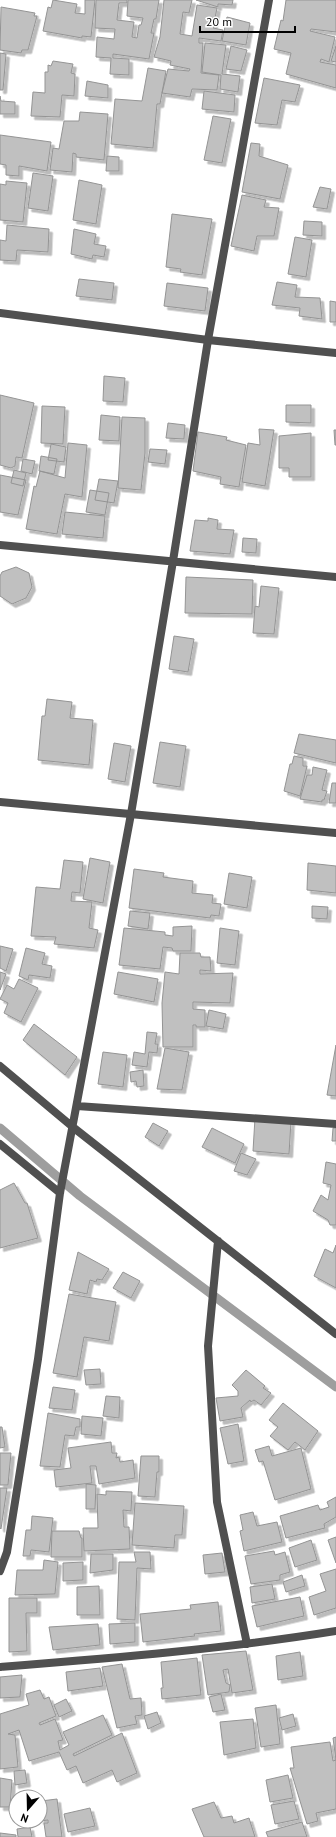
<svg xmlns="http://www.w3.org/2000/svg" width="336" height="1837" font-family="'PT Sans',sans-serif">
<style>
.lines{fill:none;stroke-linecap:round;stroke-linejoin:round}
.stream{stroke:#9e9e9e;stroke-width:9}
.building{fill:#c0c0c0;stroke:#949494;filter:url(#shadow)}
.street{stroke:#505050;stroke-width:8}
</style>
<defs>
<filter id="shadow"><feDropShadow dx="3.5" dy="3.5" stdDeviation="0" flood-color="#0004"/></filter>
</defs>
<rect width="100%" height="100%" fill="#fff"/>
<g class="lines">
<path class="stream" d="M0 1128 80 1196 336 1387"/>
</g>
<path class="building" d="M53 0 77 4 75 13 85 14V0H95L91 37 82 36V38L43 31 48 7 51 8Z
M96 0H127V3H119L117 20 134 22 132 37 137 38 139 25H141L143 18 127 16 128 0H159L156 19H154L151 33H154L149 59 113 54V58L129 59V75L110 74 111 58 96 57 97 37 114 39 115 29 95 28Z
M164 0H192L189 13 183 12 180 34 192 36 197 5 217 8 213 28 223 30 221 41 199 38V43H203L201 73 219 75 217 90 192 89 190 97 162 93 168 69 189 71 190 69 170 65 171 61 154 57 160 37Z
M196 0H233L232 5 218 4V7Z
M286 0H336V32L311 29 310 31 335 37 329 62 321 59 320 62 336 65V88L286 74 291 53 274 49 281 20 283 21Z
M1 7 35 13 34 16H37L28 50H22L21 53 0 50Z
M227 17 250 23 246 45 222 41Z
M205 43 226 45 222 74 240 76 238 92 220 89 221 75 202 72Z
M231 46 247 50 241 71 226 69Z
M336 46V62L331 61Z
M0 53 6 54 3 90H0Z
M53 61 73 64 71 73 75 74 74 96 62 95 60 117 31 116 33 92 45 93V72H48V65L51 66Z
M148 68 166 71 160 104H157L153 148 111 144 115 99 142 101Z
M264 78 300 85 295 102 282 100 277 125 255 123Z
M87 81 108 85V98L85 96Z
M204 91 235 95 234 112 202 109Z
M0 96 1 101 15 102V114H0Z
M80 112 108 114 104 160 76 157V154L73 153 72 172 50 170 53 148 59 149 64 121H79Z
M213 116 231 119 222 163 204 160Z
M0 135 51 142 47 171 19 166V176L6 175V165L0 164Z
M251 143 260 144 259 156 288 165 280 199 242 192Z
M107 156 119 157V171H106Z
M33 173 53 176 48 211 28 208Z
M79 180 102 185 96 224 73 220Z
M6 181 27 183 23 222 0 220V184L6 185Z
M320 187 331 189 327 209 313 207Z
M242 195 266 200 264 207 279 208 274 236H257L254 251 231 246Z
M172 214 212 219 202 275 180 272 181 269 166 267Z
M304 221 322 222V236L303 235Z
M7 225 49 229 48 252 17 250 16 261 0 260V240L6 241Z
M74 229 96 234 94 244 106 246 104 257 93 255 92 259 71 254Z
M295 237 312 240 306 277 288 274Z
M79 279 114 283 112 300 76 296Z
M277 282 297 285 295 297 320 298 322 319 299 316 300 308 272 305Z
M167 283 208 288 205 311 164 306Z
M330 301 336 302V322H330Z
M104 376 125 378 123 402 103 401Z
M0 395 34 403 22 458 16 457 15 466 11 468 0 465Z
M286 405H311V423L286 422Z
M42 406 65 407 63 444 41 443Z
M101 415 120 417 119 441 99 440Z
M122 417 145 418V453L141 490 118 488Z
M168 423 185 425 184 439 166 438Z
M259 429 274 430 265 486 242 482 248 443 260 445Z
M334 430H336V445H335Z
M198 432 227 437 226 440 246 445 239 487 220 484 221 477 193 471Z
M311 433V477H289V468H279V436Z
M68 443 87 445 82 497 65 494 57 534 26 529 34 486 36 487 40 471 65 478Z
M51 444 66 447 64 462 48 460Z
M150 449 167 450 165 464 148 462Z
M41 456 57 459 54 474 39 471Z
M23 459 35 461 32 474 21 471Z
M14 470 26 473 23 486 11 483Z
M0 475 26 480 18 515 0 512Z
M99 479 118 481 114 503 95 500Z
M90 490 109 493 105 515 86 512Z
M65 512 105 516 103 538 62 534Z
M208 518 218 520 217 529 234 530 230 554 190 551 195 520 208 521Z
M243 538 257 539 256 553 242 552Z
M16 567 29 573 32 587 26 598 12 604 0 596V576L2 572Z
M186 577 253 580 252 614 185 613Z
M261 586 279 588 274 634 253 633 255 606 259 607Z
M174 636 194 639 188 672 169 669Z
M47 699 72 702 70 718 93 720 89 765 38 760 42 716H45Z
M299 734 336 740V763L294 753Z
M160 742 186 746 180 787 153 783Z
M114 743 131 746 125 782 108 779Z
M294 756 303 758V766H307L300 796 284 791 290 764H292Z
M313 767 327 770 322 790 327 791 324 800H322V802L300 799 307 775H312Z
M332 783H336V803H329Z
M90 858 110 862 103 903 83 899Z
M64 860 83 862 80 893 72 892 71 901 92 902 89 928 98 930 94 948 54 944 56 937 31 936 36 887 60 889Z
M308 863 336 866V893L307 890Z
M134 869 164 873 163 877 193 881 192 893 213 895 212 903 221 904 219 916 211 915 210 918 129 908Z
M229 873 252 877 247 908 224 904Z
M312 906 328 907 327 919 312 918Z
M130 911 150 913 148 929 128 926Z
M192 926 191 951H173L172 948 163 947 160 969 119 965 124 928 165 932V935L173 936V927Z
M220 928 239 931 235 965 217 963Z
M0 946 13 949 6 971 0 968Z
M26 948 45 953 42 964 52 966 50 978 29 975 28 980 19 976Z
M180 953H200L201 957H210L211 971 200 970V974L233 973 230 1003 193 1002V1009L205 1010V1027H196V1025H193V1047H163L162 1003 165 972 179 974Z
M0 972 6 974 0 990Z
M118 972 158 979 154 1002 114 994Z
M19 979 38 988 21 1022 4 1013 8 1003 0 999 7 985 14 989Z
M209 1010 226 1014 223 1029 206 1026Z
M34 1024 77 1057 65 1075 23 1040Z
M147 1032 157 1033 155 1044H158L157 1053 149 1052 147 1067 132 1065 134 1052 145 1054Z
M336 1045V1096L327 1095Z
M165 1048 189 1052 182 1090 157 1089Z
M103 1052 127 1055 123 1087 98 1084Z
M143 1070 144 1086 137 1087 136 1081 131 1082 130 1072Z
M255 1118 291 1121 289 1154 253 1151Z
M153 1123 168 1131 159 1146 145 1137Z
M212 1128 244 1144 235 1163 202 1147Z
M333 1128H336V1141H332Z
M241 1153 256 1159 247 1175 234 1171Z
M326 1162 336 1164V1225H330L328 1220 313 1211 321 1195 328 1200 331 1185 323 1183Z
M14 1183 25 1203H27L38 1238 0 1248V1190Z
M336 1245V1288L314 1276 325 1249 333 1253Z
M78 1252 109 1269 102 1280 97 1279 96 1282 90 1280 87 1294 69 1290Z
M123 1272 140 1281 131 1298 113 1288Z
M69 1294 116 1302 109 1341 84 1337 77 1377 53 1373Z
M100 1369 101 1384 86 1385 84 1370Z
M246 1370 265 1386 263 1388 271 1393 261 1405 254 1400 251 1402 250 1400 241 1408 243 1417 220 1421 216 1398 238 1396V1391L232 1385Z
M53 1387 75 1390 72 1410 49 1408Z
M106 1396 120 1397 119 1418 103 1416Z
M283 1403 318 1431 305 1450 295 1442 288 1450 270 1436 278 1427 269 1420Z
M48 1413 80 1419V1427H76L74 1436 65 1435 60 1467 40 1466Z
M82 1416 103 1418 101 1436 81 1434Z
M238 1424 244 1461 228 1464 220 1428Z
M0 1427H2L5 1447 0 1448Z
M111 1442 112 1453H117L116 1458 119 1457 120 1462 133 1460 135 1478 99 1484 96 1466H90L92 1483 56 1487 54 1470 71 1468 68 1448Z
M269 1446 272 1456 301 1448 311 1489 275 1500 263 1461 259 1462 255 1450Z
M0 1453H11L8 1485H0Z
M141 1456H159V1472H157L155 1497 138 1496Z
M86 1484 96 1485 95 1509H86Z
M0 1488H7L1 1529 0 1528Z
M106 1491 132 1492 131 1511 123 1510 124 1527H129L130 1549 84 1551 83 1528H98L97 1494 106 1495Z
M336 1497V1517L324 1524 325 1528 286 1538 280 1516 318 1505 320 1510 329 1507 327 1502Z
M135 1503 184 1506 182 1535H175L174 1548 132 1545Z
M253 1512 257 1526 277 1522 282 1542 244 1551 240 1531 243 1530 240 1515Z
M32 1516 53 1518 49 1552 31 1550 30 1556H23L26 1530H31Z
M52 1531H79L81 1538H82V1557H51Z
M336 1537V1563L328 1540Z
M311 1540 317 1560 295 1567 289 1548Z
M274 1551 275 1555 285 1552 290 1572 280 1575V1580L251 1584 245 1556Z
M134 1552H150L151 1569 137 1568 135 1620 117 1619 119 1562H136Z
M222 1553 225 1572 205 1574 203 1555Z
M91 1554H113V1570L90 1573Z
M44 1560 58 1562 55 1594 15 1595 17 1570H43Z
M83 1562V1580L63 1581V1563Z
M336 1569V1608L314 1615 309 1597 326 1591 320 1574Z
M302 1575 305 1586 286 1592 283 1582Z
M272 1584 275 1599 252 1603 250 1587Z
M99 1586 100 1615H77V1587Z
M300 1597 304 1616 257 1627 252 1606Z
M9 1598H37V1613H26L27 1651 9 1652Z
M218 1602 221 1631 194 1634 195 1636 143 1642 140 1614 191 1609 190 1605Z
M135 1623V1642L110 1644 109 1624Z
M98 1624 100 1645 53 1650 49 1627Z
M246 1651 253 1690 232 1693 228 1669 223 1670 226 1683 230 1685 229 1692 208 1695 202 1655Z
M300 1652 303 1676 278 1680 276 1656Z
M197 1658 201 1695 162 1699 161 1688H163L161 1662Z
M122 1664 130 1699 141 1698 142 1715 135 1716 137 1724 117 1728 102 1667Z
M100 1668 103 1686 68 1691 66 1672Z
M22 1675 20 1697 0 1698V1677Z
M40 1690 44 1699 49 1697 56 1716 39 1723 40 1725 55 1719 63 1740 58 1741 60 1750 69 1745 63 1732 103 1715 112 1735 73 1754 74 1756 122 1733 137 1773 117 1782 112 1770 83 1783 76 1766 67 1770 59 1752 29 1761 19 1730 8 1734 15 1735 18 1767 0 1769V1714L29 1705 26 1694Z
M221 1694 225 1710 213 1712 209 1697Z
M66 1699 72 1711 59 1717 54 1705Z
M276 1705 280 1744 261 1747 255 1708Z
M157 1712 161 1723 148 1729 144 1716Z
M293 1714 296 1726 282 1730 279 1718Z
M253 1719 256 1748 224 1755 220 1722Z
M336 1737V1760L333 1738Z
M330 1742 333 1761 336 1760V1809L316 1813 318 1821 307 1824 290 1768H294L291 1747Z
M25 1770 27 1783 15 1785 14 1771Z
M288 1775 293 1798 270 1802 266 1780Z
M0 1778 12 1780 10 1807H0Z
M57 1799 62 1837H46L44 1823H48V1820L40 1821 41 1801Z
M294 1801 299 1819 275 1824 271 1805Z
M214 1802 221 1818 232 1816 234 1823 249 1818 255 1837H204L192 1809Z
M90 1808 95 1826 68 1832 64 1814Z
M302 1822 307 1837H268L266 1832Z
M30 1827 32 1837H18L17 1829Z
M0 1833 16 1835V1837H0Z"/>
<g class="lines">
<path class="street" d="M0 313 208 340 336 353
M0 545 336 577
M0 802 336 833
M0 1066 74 1128 336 1334
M77 1106 336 1124
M0 1144 60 1193
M218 1241 208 1346 217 1502 247 1644
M0 1571 7 1552 38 1359 60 1193 131 814 173 561 208 340 269 0
M0 1667C112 1658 225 1649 336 1631"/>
</g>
<g transform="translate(28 1809) rotate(200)"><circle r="19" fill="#ffffff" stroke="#999999"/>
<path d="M0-3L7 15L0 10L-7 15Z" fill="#000000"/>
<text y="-6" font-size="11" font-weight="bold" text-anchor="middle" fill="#000000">N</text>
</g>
<path d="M200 26v6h95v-6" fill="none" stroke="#000000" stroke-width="2"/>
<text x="206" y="26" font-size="12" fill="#000000" stroke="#ffffff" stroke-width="3" paint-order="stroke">20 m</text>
</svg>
